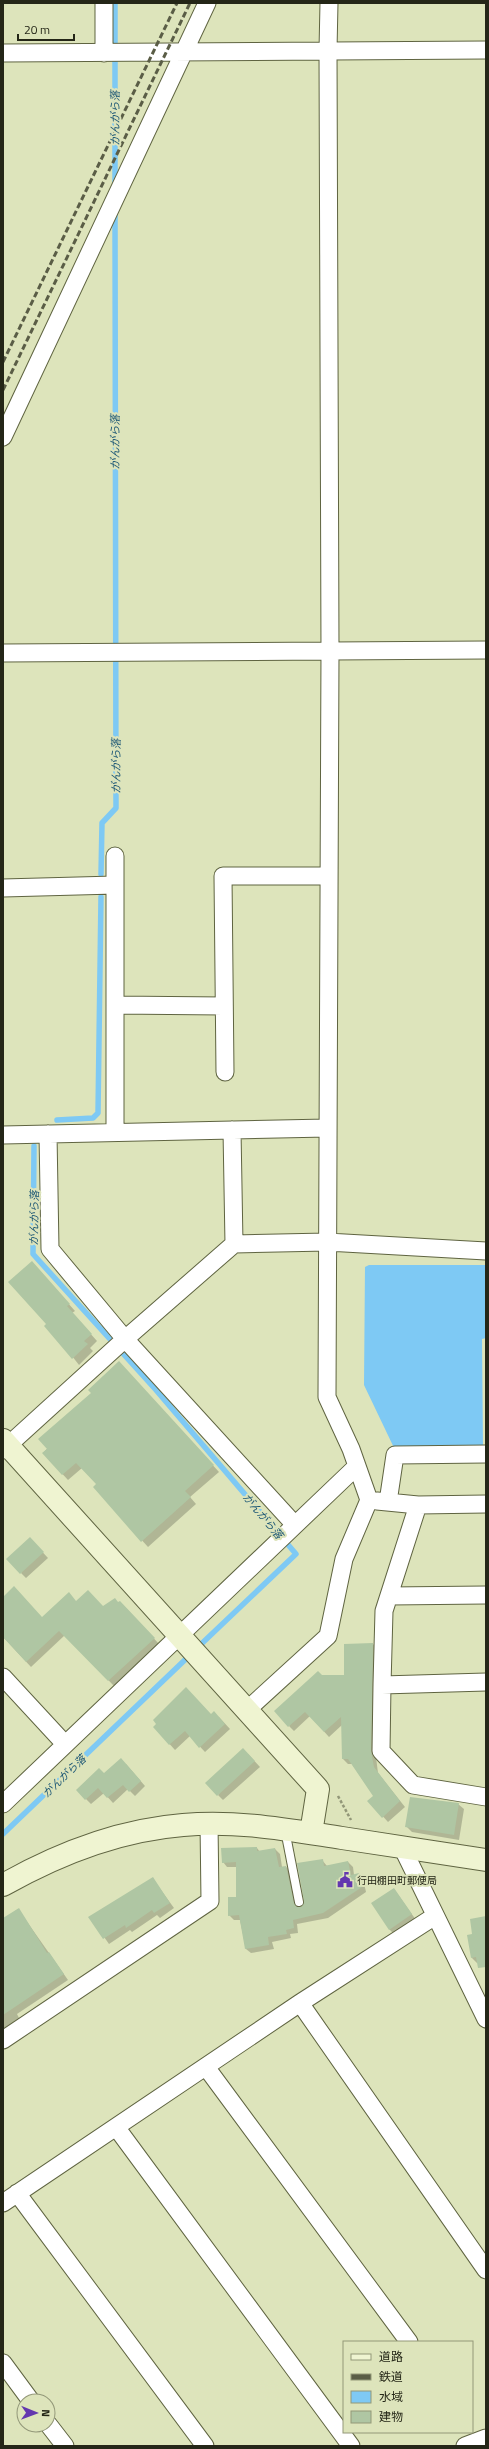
<svg xmlns="http://www.w3.org/2000/svg" width="489" height="2449" font-family="'Titillium Web','Noto Sans JP',sans-serif">
<style>
.water{fill:#7ec9f4}
.shadow{fill:#0003}
.lines{fill:none;stroke-linecap:round;stroke-linejoin:round}
.stream{stroke:#7ec9f4;stroke-width:5.5}
.building{fill:#afc6a3}
.lane-casing{stroke:#5f6441;stroke-width:10}
.street-casing{stroke:#5f6441;stroke-width:19}
.secondary-casing{stroke:#5f6441;stroke-width:24}
.path{stroke:#929778;stroke-width:2.5;stroke-dasharray:3 2;stroke-linecap:butt}
.lane{stroke:#fff;stroke-width:8}
.street{stroke:#fff;stroke-width:17}
.secondary{stroke:#eff4d1;stroke-width:22}
.rail{stroke:#5a5d46;stroke-width:3;stroke-dasharray:6 3;stroke-linecap:butt}
.labels{text-anchor:middle;stroke-width:4;stroke-linejoin:round;paint-order:stroke}
.poi-label{font-size:10px;fill:#242617;stroke:#dde4bb;text-anchor:start}
.water-label{font-size:11px;font-style:italic;fill:#1f5976;stroke:#dde4bb}
</style>
<rect width="100%" height="100%" fill="#dde4bb"/>
<path class="water" d="M369 1265H486V1338L482 1339 483 1451 396 1452 364 1385 365 1267Z"/>
<path class="shadow" d="M38 1269 75 1311 72 1313 97 1341 90 1348 93 1351 79 1365 47 1324Z
M124 1368 219 1472 190 1497 196 1504 148 1547 94 1487 97 1484 82 1468 68 1480 43 1453Z
M35 1544 48 1558 26 1578 21 1573Z
M3 1598 43 1618 76 1602 103 1607 119 1603 125 1607 159 1644 114 1686 65 1635 31 1667 3 1637Z
M373 1644 378 1649 376 1757 378 1773 405 1807 388 1822 369 1801 374 1796 352 1764H348L343 1759 342 1725 329 1737 310 1716 294 1731 289 1726 322 1676H345Z
M211 1715 219 1717 230 1729 205 1752 190 1736 175 1750 154 1727Z
M248 1754 260 1767 223 1800 218 1795Z
M126 1764 145 1786 135 1796 128 1789 113 1803 104 1793 91 1804 77 1790Z
M458 1804 464 1809 459 1840 412 1832 407 1827Z
M257 1848 260 1852 275 1849 280 1854 282 1867H286L291 1871 298 1908 304 1907 322 1860 327 1866 348 1862 353 1867 354 1875H359L363 1879 366 1892 328 1918 297 1924 298 1933 290 1934 291 1938 272 1942 274 1949 251 1953 246 1949 240 1920H234L229 1915 237 1898V1867H227L223 1862Z
M153 1879 174 1908 160 1918 157 1915 132 1932 130 1930 109 1944 90 1917Z
M394 1889 416 1920 394 1934 389 1929Z
M18 1909 68 1980 17 2014 19 2018 3 2029V1920Z
M486 1917V1961L477 1963 472 1958 473 1935Z"/>
<g class="lines">
<path class="stream" d="M115 3V185
M101 874 102 823 116 808 115 211
M57 1120 93 1118 98 1113 101 897
M34 1146 33 1254 156 1390 296 1554 196 1649
M3 1834 190 1655"/>
</g>
<path class="building" d="M32 1261 70 1304 67 1306 92 1334 84 1341 88 1344 72 1359 44 1326 46 1324 8 1282Z
M119 1361 214 1465 185 1491 191 1497 141 1542 93 1487 96 1484 76 1463 62 1475 42 1453 47 1449 38 1439 91 1393 88 1390Z
M30 1537 44 1552 20 1574 6 1559Z
M14 1586 42 1617 69 1592 76 1601 88 1590 103 1606 115 1598 118 1602 120 1601 155 1638 108 1681 59 1631 26 1662 3 1637V1597Z
M373 1643 371 1751 374 1767 400 1801 382 1818 367 1801 373 1796 348 1759H342L341 1717 324 1732 305 1712 288 1727 274 1711 318 1671 322 1675H344V1644Z
M186 1687 211 1714 214 1711 225 1724 199 1748 185 1731 169 1745 153 1727 156 1724 153 1720Z
M243 1748 255 1761 217 1796 205 1783Z
M121 1758 141 1781 129 1792 123 1785 107 1798 98 1788 85 1800 76 1790 99 1768 104 1773Z
M410 1797 459 1803 454 1835 405 1827Z
M257 1847V1851L275 1848 279 1867 286 1866 294 1903 297 1907 302 1906 304 1901 297 1863 323 1859 324 1866 348 1861 351 1875 359 1873 362 1887 323 1913 293 1920 294 1928 286 1930 287 1934 268 1937 269 1945 245 1949 239 1915 228 1916V1897H236V1862L222 1863 221 1848Z
M153 1877 170 1903 154 1913 152 1910 126 1928 125 1925 103 1939 88 1917Z
M394 1888 412 1914 389 1930 371 1903Z
M19 1908 47 1953 49 1952 64 1974 3 2015V1918Z
M486 1916V1967L478 1968 476 1957 471 1958 467 1935 472 1934 470 1919Z"/>
<g class="lines">
<defs>
<path id="lane" d="M285 1830 299 1902"/>
<path id="street" d="M104 3V53
M3 53 486 50
M3 437 207 3
M3 653 486 650
M3 888 115 885
M115 1005 224 1006
M225 1072 223 876H329
M232 1130 234 1244
M115 1132V856
M48 1134 50 1249 125 1339 295 1525
M3 1135 327 1128
M3 1450 124 1340 234 1244 327 1242 486 1251
M377 1501 418 1505 486 1504
M388 1502 395 1455 486 1454
M418 1505 384 1611 382 1685 486 1682
M389 1596 486 1595
M3 1677 64 1743
M382 1685 381 1751 413 1785 486 1797
M247 1710 328 1636 344 1559 369 1500 351 1449 327 1397 330 651 328 50 329 3
M3 1804 356 1467
M402 1847 486 2019
M300 2003 486 2270
M3 2040 210 1901 209 1823
M206 2067 409 2342
M116 2127 351 2446
M17 2193 205 2446
M3 2203 300 2003 435 1916
M3 2363 31 2401
M48 2424 65 2446
M465 2446 486 2438"/>
<path id="secondary" d="M3 1440 318 1789 311 1833
M3 1885C58 1854 119 1830 183 1825 237 1820 289 1830 342 1838 390 1845 438 1853 486 1860"/>
</defs>
<use href="#lane" class="lane-casing"/>
<use href="#street" class="street-casing"/>
<use href="#secondary" class="secondary-casing"/>
<path class="path" d="M338 1796 351 1820"/>
<use href="#lane" class="lane"/>
<use href="#street" class="street"/>
<use href="#secondary" class="secondary"/>
<path class="rail" d="M3 362 177 3
M3 390 190 3"/>
</g>
<defs>
<symbol id="civic-bare" viewBox="-9 -9 18 18"><path d="M-.6-6.5H3V-4.5H.6V-3L4-1V1h2V6H-6V1h2V-1L-.6-3ZM-1.2 2.5V6h2.4V2.5Z" fill="#6337af" stroke="#dde4bb" stroke-width="2.5" paint-order="stroke"/></symbol>
</defs>
<g fill-rule="evenodd">
<use href="#civic-bare" x="334" y="1869" width="22" height="22"/>
</g>
<g class="labels">
<g class="poi-label">
<text x="357" y="1884">行田棚田町郵便局</text>
</g>
<g class="water-label">
<text transform="translate(115 118) rotate(-90)" y="4">がんがら落</text>
<text transform="translate(115 442) rotate(-90)" y="4">がんがら落</text>
<text transform="translate(116 766) rotate(-90)" y="4">がんがら落</text>
<text transform="translate(34 1218) rotate(-89)" y="4">がんがら落</text>
<text transform="translate(263 1516) rotate(50)" y="4">がんがら落</text>
<text transform="translate(64 1776) rotate(-44)" y="4">がんがら落</text>
</g>
</g>
<rect width="489" height="2449" fill="none" stroke="#242617" stroke-width="8"/>
<rect x="343" y="2341" width="130" height="92" fill="#dde4bb" stroke="#939879"/>
<rect x="351" y="2354" width="20" height="6" fill="#eff4d1" stroke="#939879"/>
<text x="379" y="2361" font-size="12" fill="#242617">道路</text>
<rect x="351" y="2374" width="20" height="6" fill="#5a5d46" stroke="#939879"/>
<text x="379" y="2381" font-size="12" fill="#242617">鉄道</text>
<rect x="351" y="2391" width="20" height="12" fill="#7ec9f4" stroke="#939879"/>
<text x="379" y="2401" font-size="12" fill="#242617">水域</text>
<rect x="351" y="2411" width="20" height="12" fill="#afc6a3" stroke="#939879"/>
<text x="379" y="2421" font-size="12" fill="#242617">建物</text>
<g transform="translate(36 2413) rotate(91)"><circle r="19" fill="#dde4bb" stroke="#939879"/>
<path d="M0-3L7 15L0 10L-7 15Z" fill="#6337af"/>
<text y="-6" font-size="11" font-weight="bold" text-anchor="middle" fill="#242617">N</text>
</g>
<path d="M18 34v6h56v-6" fill="none" stroke="#242617" stroke-width="2"/>
<text x="24" y="34" font-size="12" fill="#242617" stroke="#dde4bb" stroke-width="3" paint-order="stroke">20 m</text>
</svg>
